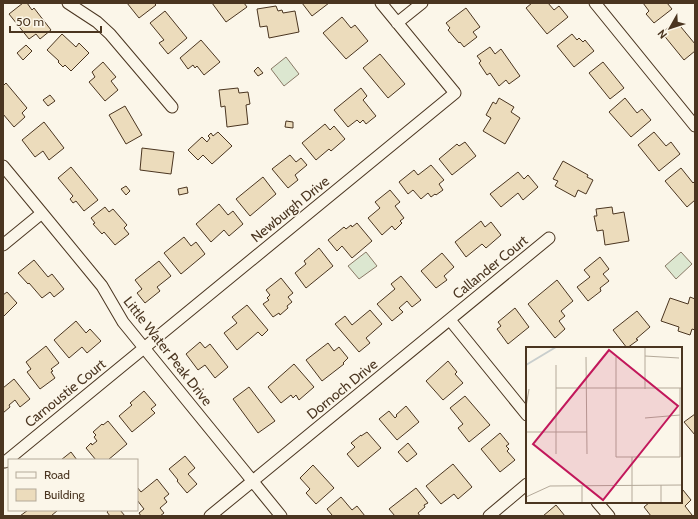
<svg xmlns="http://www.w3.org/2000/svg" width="698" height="519" font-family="Cabin,sans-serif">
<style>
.green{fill:#dce7d0;stroke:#887966}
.building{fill:#ecdcbc;stroke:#4a3520}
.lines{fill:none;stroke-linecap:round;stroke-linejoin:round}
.minor-casing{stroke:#4a3520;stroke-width:13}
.minor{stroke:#fbf6e9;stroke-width:11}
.labels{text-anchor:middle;stroke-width:3;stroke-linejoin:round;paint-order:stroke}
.street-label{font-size:14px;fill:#4a3520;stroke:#fbf6e9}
.inset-river{fill:none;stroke:#c9cecd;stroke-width:2}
.inset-road{fill:none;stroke:#b4a999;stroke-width:1}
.view{fill:#c2185b;fill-opacity:0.15;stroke:#c2185b;stroke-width:2}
.inset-edge{fill:none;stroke:#4a3520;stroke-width:2}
</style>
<rect width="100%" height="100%" fill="#fbf6e9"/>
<path class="green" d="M286 57 299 74 284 86 271 69Z
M366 252 377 266 359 279 348 266Z
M681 252 692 264 676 279 665 266Z"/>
<path class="building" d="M23 3H27L32 10 34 8 51 30 40 39 36 34 29 39 9 14Z
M127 3H154L156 5 139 18Z
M212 3H244L247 7 226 22Z
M302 3H329L312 16Z
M532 3H548L554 10 559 6 568 17 547 34 526 8Z
M643 3H667L672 9 654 23 646 14 649 11Z
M276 6 278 11 282 10 283 13 295 11 299 32 269 38 267 26 260 27 257 9Z
M466 8 480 27 473 32 477 37 464 47 460 42 459 43 448 30 450 28 446 23Z
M165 11 187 38 168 54 159 43 164 40 150 23Z
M342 17 351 28 355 25 368 41 346 59 323 33Z
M676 21 695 44V51L684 60 662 33Z
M62 34 76 47 79 43 89 53 71 71 65 65 63 67 58 62 59 61 47 50Z
M572 34 577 40 579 38 583 42 585 40 594 51 574 67 557 46Z
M201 40 220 62 204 75 197 66 195 68 193 65 188 69 180 58Z
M26 45 32 51 23 60 17 53Z
M490 47 495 54 501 49 520 76 509 84 506 80 499 86 490 73 487 75 479 63 481 61 477 56Z
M380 54 405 84 388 98 363 68Z
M103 62 116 77 111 81 118 90 105 101 89 82 95 77 92 72Z
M603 62 624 88 610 99 589 73Z
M258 67 263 73 258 76 254 71Z
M6 83 27 108 22 113 25 117 14 127 3 114V86Z
M238 88 239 93 248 92 250 104 246 105 248 124 227 127 225 106 221 107 219 90Z
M361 88 367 96 363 100 376 116 366 124 363 120 360 123 357 120 348 127 334 110Z
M50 95 55 101 48 106 43 100Z
M499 98 514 107 511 112 520 118 505 144 483 131 491 118 486 115 493 102 496 104Z
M625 98 637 113 642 109 651 120 631 137 609 112Z
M125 106 142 135 126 144 109 115Z
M286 121 293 122V128L285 127Z
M44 122 64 148 49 160 43 151 35 157 22 140Z
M325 124 330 130 334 126 345 139 331 151 329 149 316 160 302 143Z
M218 132 232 146 212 164 203 155 198 160 188 150 202 137 207 142 210 138 208 136 211 133 213 136Z
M654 132 666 146 671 142 680 154 659 171 638 145Z
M465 142 476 156 452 175 439 159 457 144 459 146Z
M142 148 174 152 171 174 140 170Z
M290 155 296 162 301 158 307 165 295 175 298 180 288 188 272 169Z
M563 161 588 175 587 177 593 180 586 194 578 190 575 197 555 186 558 181 553 179Z
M431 165 444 180 439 184 443 190 436 195 435 194 431 197 428 193 421 199 413 190 408 194 399 182 414 170 418 175Z
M71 167 98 200 84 211 76 201 73 203 70 199 73 196 58 178Z
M681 168 693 183 695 181V200L687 207 665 181Z
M518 172 524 179 528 175 538 187 523 200 518 193 501 207 490 194Z
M263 177 276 194 250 216 236 199Z
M126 186 130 191 126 195 121 189Z
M187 187 188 193 179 195 178 189Z
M390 190 400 202 395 206 404 218 400 221 402 223 395 230 392 226 382 235 368 218 380 208 375 202Z
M219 204 228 215 233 211 243 224 229 236 224 230 211 242 196 224Z
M105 207 109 212 113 209 127 225 124 228 129 234 115 245 104 232 102 234 93 224 95 223 91 218Z
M612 207 613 214 624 212 629 241 605 245 603 230 597 231 594 216H597L596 209Z
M481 221 485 227 491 222 501 235 486 248 482 244 466 257 455 242Z
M357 223 372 241 352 258 342 246 337 251 328 240 344 227 346 229 351 225 352 227Z
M184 237 191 246 196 242 205 254 181 274 164 253Z
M319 248 333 266 306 288 295 273 306 264 304 261Z
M442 253 454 267 444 276 447 280 436 288 421 271Z
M600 257 609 269 603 274 609 281 600 288 601 291 588 301 577 287 590 277 584 270Z
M34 260 48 277 52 274 64 289 54 297 50 292 42 298 29 283 28 284 18 273Z
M159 261 171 276 157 287 160 291 145 303 137 293 142 289 135 280Z
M401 276 421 300 412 307 407 301 399 308 403 312 392 321 377 304 395 289 391 284Z
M281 278 293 293 288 297 292 302 287 306 288 308 280 315 279 313 273 317 263 304 269 300 267 298 270 295 266 290Z
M557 280 573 301 561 311 565 316 559 321 565 329 555 338 528 304Z
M7 292 17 303 3 317V295Z
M690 297 695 299V330L692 329 690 335 678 331 679 327 661 321 670 298 688 304Z
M247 305 268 330 262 336 258 332 237 350 224 333 237 323 232 317Z
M515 308 529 327 508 344 497 329 501 326 498 322Z
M370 310 382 324 366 338 370 343 359 352 335 324 345 316 352 325Z
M637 311 650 327 636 339 638 340 627 348 613 330Z
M76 321 86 333 90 329 101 341 87 353 82 347 69 358 54 340Z
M200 342 205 348 210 344 228 367 215 378 205 365 198 370 186 354Z
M328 343 334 351 339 347 348 358 343 363 344 364 322 381 306 360Z
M46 346 59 363 51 369 53 371 51 372 55 378 40 389 27 372 31 369 26 362Z
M448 361 457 372 455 374 463 383 443 400 426 381Z
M294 364 314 387 299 400 296 395 293 398 291 395 281 403 268 387Z
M14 379 30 399 20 407 15 400 9 405 10 407 3 413V388Z
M249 387 275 421 258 433 233 399Z
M144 391 156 405 151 409 155 413 132 432 119 416 132 405 130 403Z
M465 396 490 425 469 442 458 428 463 424 450 408Z
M406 406 419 422 397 440 379 419 389 411 395 418 397 416 396 415Z
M695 414V435L684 422Z
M108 421 127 444 108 460H96L86 448 91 443 92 445 97 441 94 437 96 435 93 432 102 424 103 425Z
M367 432 381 448 358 467 347 454 355 447 351 443 361 435V436Z
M500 433 509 444 506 446 509 449 507 451 515 460 500 472 481 449Z
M408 443 417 454 407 462 398 452Z
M71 452 77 460H61Z
M185 456 195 468 188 474 197 484 187 493 177 481 178 480 169 469Z
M453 464 472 487 458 499 454 494 441 504 426 486Z
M313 465 334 488 316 504 306 493 310 489 300 478Z
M157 479 169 494 164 498 167 502 160 508 164 513 160 516H141L139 513 144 509 137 500V487L141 492Z
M416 488 428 503 424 505 425 507 418 513 420 516H395L389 509Z
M683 490 691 500 685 506 692 515 691 516H651L644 507 650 502H681V492Z
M341 497 352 510 357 506 365 516H331L332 515 327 509Z
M556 505 565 516H543Z
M28 510H58L51 516H20Z
M109 510H120L125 516H110L107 512Z"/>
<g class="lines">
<defs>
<path id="minor" d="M68 3 97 22 110 34 172 107
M595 3 695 126
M397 23 422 3
M3 166 42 213 102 286 123 322 281 516
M3 245 42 213
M450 320 527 415
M5 462 455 93 381 3
M597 502 609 516
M210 516 549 238
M489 516 527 484"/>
</defs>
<use href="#minor" class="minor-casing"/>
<use href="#minor" class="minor"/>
</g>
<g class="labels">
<g class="street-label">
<text transform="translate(290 209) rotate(-39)" y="5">Newburgh Drive</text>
<text transform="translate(490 267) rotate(-39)" y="5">Callander Court</text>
<text transform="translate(168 351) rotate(52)" y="5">Little Water Peak Drive</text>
<text transform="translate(342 389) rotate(-39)" y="5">Dornoch Drive</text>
<text transform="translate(65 393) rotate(-39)" y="5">Carnoustie Court</text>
</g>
</g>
<g transform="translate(526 347)">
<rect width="156" height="156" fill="#fbf6e9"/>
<path class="inset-river" d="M0 18 30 0"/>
<path class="inset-road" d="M119 0V42M119 9 153 11M60 10 61 107M90 10V110H154V41M30 18V107M30 41H156M0 60 3 42M119 71 154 68M0 85H61M106 110V156M56 139V156M0 150 24 139 156 138M135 156V138"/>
<path class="view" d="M83 3 152 59 77 153 7 97Z"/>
<rect width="156" height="156" class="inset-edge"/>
</g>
<rect width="698" height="519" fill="none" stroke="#4a3520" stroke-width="8"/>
<rect x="8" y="459" width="130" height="52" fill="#fbf6e9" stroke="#b4a999"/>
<rect x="16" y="472" width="20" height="6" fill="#fbf6e9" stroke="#b4a999"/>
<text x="44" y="479" font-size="12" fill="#4a3520">Road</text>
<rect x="16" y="489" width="20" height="12" fill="#ecdcbc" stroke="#b4a999"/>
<text x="44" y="499" font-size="12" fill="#4a3520">Building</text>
<g transform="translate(670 28) rotate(231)" stroke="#fbf6e9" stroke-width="3" paint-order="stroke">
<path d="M0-3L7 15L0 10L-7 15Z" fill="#4a3520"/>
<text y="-6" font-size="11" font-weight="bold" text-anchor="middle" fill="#4a3520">N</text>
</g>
<path d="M10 26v6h91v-6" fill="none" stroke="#4a3520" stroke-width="2"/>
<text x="16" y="26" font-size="12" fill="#4a3520" stroke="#fbf6e9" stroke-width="3" paint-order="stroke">50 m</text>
</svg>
